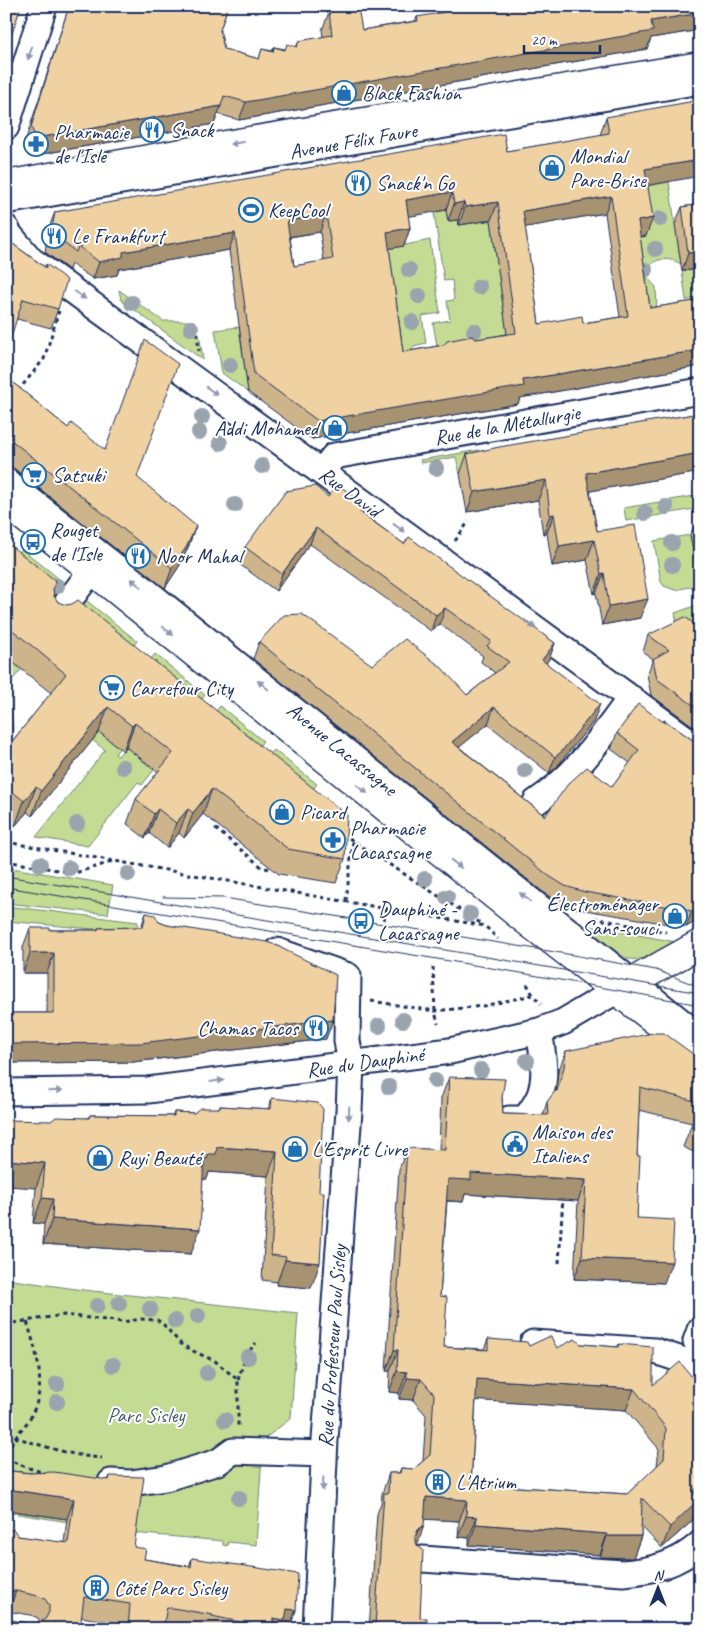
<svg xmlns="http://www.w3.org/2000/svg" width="706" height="1635" font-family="Caveat,sans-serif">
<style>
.green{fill:#c3db92;stroke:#6f8578}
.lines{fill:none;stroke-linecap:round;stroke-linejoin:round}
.minor-casing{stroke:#1b2f5e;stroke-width:29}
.major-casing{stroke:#1b2f5e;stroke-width:31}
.path{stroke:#1b2f5e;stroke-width:3;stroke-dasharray:4 4;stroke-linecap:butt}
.minor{stroke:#fff;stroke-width:25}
.major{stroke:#fff;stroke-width:28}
.tram{stroke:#1b2f5e;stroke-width:1}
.tree{fill:#99a4ae}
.wall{fill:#ceb48b;stroke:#1b2f5e;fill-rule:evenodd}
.shaded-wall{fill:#a79271;stroke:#1b2f5e}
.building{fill:#efd1a2;stroke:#1b2f5e;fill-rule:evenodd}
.oneway{fill:#8d97ae}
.labels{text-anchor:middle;stroke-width:4;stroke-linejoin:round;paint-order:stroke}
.poi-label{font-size:21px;fill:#1b2f5e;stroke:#fff;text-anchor:start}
.street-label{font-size:21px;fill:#1b2f5e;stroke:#fff}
.park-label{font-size:21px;fill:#455a6b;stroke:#fff}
</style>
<rect width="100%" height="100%" fill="#fff"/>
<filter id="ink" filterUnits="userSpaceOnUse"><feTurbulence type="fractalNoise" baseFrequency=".02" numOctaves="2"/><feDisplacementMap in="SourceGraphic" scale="10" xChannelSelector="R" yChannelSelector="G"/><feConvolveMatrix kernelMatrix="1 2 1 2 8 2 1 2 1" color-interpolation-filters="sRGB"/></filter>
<g filter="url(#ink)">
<path class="green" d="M669 182 681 264C667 256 648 257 647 277L656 287 657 310 642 317 631 238 646 235 624 190Z
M446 210 448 221 458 220 459 225 491 220 508 340 437 346 433 323 450 320 447 301 454 300 452 280 444 281 434 212Z
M430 240 440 313 422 316 426 343 414 346 397 373 381 250Z
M700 269V298L686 300 682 271Z
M119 290 163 321H193L195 333H199L203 360 121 300Z
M239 327 248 392 222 373 215 330Z
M479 450 483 470 460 474 456 457 421 463 420 460Z
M700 495V508L626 521 624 508Z
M690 535 697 573H700V585L675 590 664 586 661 582 654 541Z
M22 549 68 586 58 598 12 561Z
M82 597 137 641 128 653 72 609Z
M700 604V649L679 633 675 613Z
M6 653 30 659 9 684 13 730 6 738Z
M155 654 205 695 196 707 145 666Z
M220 706 263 741 254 753 210 719Z
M99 732 119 748 115 754 118 756 126 747 154 770 142 785 138 782 88 846 36 837 105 750 92 740Z
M274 750 317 784 308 796 264 762Z
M6 867 113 885 108 914 6 903Z
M6 906 138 922 137 933 6 921Z
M568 922 676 942C667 947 658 953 649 957 617 968 591 939 568 922Z
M6 1279 83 1290 298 1313 291 1418 263 1440 256 1545 228 1542 227 1546 223 1545V1541L143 1534 6 1512Z"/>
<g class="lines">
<defs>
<path id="minor" d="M6 127 44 6
M6 201 700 81
M6 228 9 234 31 260 700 749
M322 471 334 456 700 391
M6 481 140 586 700 1037
M58 615 92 570
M536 802C579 773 600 738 631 698
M277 951 348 976 347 1041 351 1064 349 1111 325 1440 316 1629
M6 1092 148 1090 450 1051 539 1031 563 1022 616 991
M509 1119H525C531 1111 538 1102 541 1092 547 1073 542 1050 539 1031
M696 1341 700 1330
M533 1343 655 1351 682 1360 700 1373
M111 1482 131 1483 166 1478 218 1462 233 1451 324 1454
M422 1559 623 1573C652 1571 678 1564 700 1544"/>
<path id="major" d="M6 185 226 145 700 66
M6 503 92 570 523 918 700 1055
M616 991 700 944"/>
</defs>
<use href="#minor" class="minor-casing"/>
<use href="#major" class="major-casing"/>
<path class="path" d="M197 333 199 351
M18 391 44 359 59 311
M455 541 469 521
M218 821 216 823V829L263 868 274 869 276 868
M343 833 353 841 482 924
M6 842 485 926 498 939
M6 861 75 873 115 861
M346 901 353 841
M594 918 666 932
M384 920 386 908
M433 967 435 1011 438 1024
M527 984 533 995 541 1004
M371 1001 435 1011 483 1006 533 995
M559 1263 563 1196
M6 1324 64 1315 123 1322 141 1319 157 1320 162 1323 181 1344 193 1351 215 1361 238 1380V1427
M238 1380 246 1355 256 1343
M15 1437C43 1446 72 1456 102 1458
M6 1451C10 1446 13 1440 17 1435 21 1429 28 1423 31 1416 48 1385 36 1352 27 1321
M6 1459 29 1468 48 1474"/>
<use href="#minor" class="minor"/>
<use href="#major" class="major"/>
<path class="tram" d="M6 876 700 993
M6 887 521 973 700 1005
M163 897 224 898 573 955 656 970 700 987"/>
</g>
<g class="tree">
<circle cx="660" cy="219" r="8"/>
<circle cx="655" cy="249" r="8"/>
<circle cx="409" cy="270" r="8"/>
<circle cx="645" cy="270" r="8"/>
<circle cx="479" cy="287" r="8"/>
<circle cx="419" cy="296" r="8"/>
<circle cx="132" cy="303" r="8"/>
<circle cx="412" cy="322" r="8"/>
<circle cx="191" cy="328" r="8"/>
<circle cx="474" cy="331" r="8"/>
<circle cx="230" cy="365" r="8"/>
<circle cx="202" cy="417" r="8"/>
<circle cx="199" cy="432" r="8"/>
<circle cx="220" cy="443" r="8"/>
<circle cx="262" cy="466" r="8"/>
<circle cx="436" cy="468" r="8"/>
<circle cx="235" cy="505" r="8"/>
<circle cx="666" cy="507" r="8"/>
<circle cx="645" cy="513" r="8"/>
<circle cx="672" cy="543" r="8"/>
<circle cx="672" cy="565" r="8"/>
<circle cx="57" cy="586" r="8"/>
<circle cx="123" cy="767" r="8"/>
<circle cx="525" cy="771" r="8"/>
<circle cx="77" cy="824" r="8"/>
<circle cx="40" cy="864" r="8"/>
<circle cx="69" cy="868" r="8"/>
<circle cx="128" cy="874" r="8"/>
<circle cx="425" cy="879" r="8"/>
<circle cx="447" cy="897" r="8"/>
<circle cx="470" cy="914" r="8"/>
<circle cx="403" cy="1020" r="8"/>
<circle cx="379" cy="1026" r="8"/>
<circle cx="527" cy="1061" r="8"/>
<circle cx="481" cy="1070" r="8"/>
<circle cx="435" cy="1081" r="8"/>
<circle cx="389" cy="1087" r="8"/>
<circle cx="119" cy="1304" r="8"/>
<circle cx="97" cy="1306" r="8"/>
<circle cx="150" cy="1309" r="8"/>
<circle cx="198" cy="1316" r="8"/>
<circle cx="175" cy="1321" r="8"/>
<circle cx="248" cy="1357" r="8"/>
<circle cx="113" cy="1365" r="8"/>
<circle cx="207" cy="1373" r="8"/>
<circle cx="57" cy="1384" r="8"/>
<circle cx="57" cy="1402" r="8"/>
<circle cx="225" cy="1420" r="8"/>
<circle cx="239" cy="1498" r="8"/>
</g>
<path class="wall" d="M69 6H228L220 30 224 49 259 59 262 49 272 51 274 47 285 49 296 47 299 41 323 37 322 30 329 12 362 30 415 21 417 17 700 6V30L651 38 647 49 239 120 218 114 214 124 30 156 24 145Z
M606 117 648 185 646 236 640 237 650 308 700 300V366L520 398 518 404 312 439 248 392 229 250 119 269 117 275 93 279 71 264 69 270 45 252 48 230 55 212 507 151 600 135ZM446 210 448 221 458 220 459 225 491 220 507 334 403 352 389 248 404 246 410 228 408 216ZM605 213 620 317 583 323 539 324 525 227ZM320 232 324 261 294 266 290 237Z
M700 204V269L682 271 675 224 682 207Z
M6 239 45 267 46 264 58 309 51 328 17 319Z
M6 365 11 381 68 428 137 477 189 545 180 565 165 588 6 462Z
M700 413V472L590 491 597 531 640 618 602 625 596 593 594 594 587 560 552 566 547 533 543 534 538 500 467 512 460 474 467 454Z
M328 497 362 513 404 544 555 643 549 659 546 663 594 721 555 769 549 773 488 724 459 747 545 816 612 787 630 763 611 749 617 733 663 722 664 720 700 745V919L686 927 579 909 559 903 543 892 253 659 259 642 372 665 467 695 495 673 481 662 483 656 440 624 431 631 310 544 276 591 239 564 245 547Z
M700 523V573L697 574 690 535 695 524Z
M6 542 53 590 54 596 58 602 345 859 336 883 279 874 203 814 184 838 179 833 167 848 149 833 145 838 127 824 136 799 158 772 126 747 123 751 99 732 32 816 27 812 15 826 6 818V749L51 693 6 657Z
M700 628V731L651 695 647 675 653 659 643 652 648 635Z
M146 913 159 922 167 925 281 948 326 1039 133 1062 6 1063V959L8 1013H47V973H23V947L30 928 50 930H97L98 928 141 927Z
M566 1051 700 1059V1155L683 1147 692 1123 639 1110 637 1156V1218L664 1283 574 1279 578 1201 465 1194 463 1202 447 1201 440 1296 444 1347 484 1349 488 1339 529 1346 557 1348 581 1344 617 1347 619 1344 653 1385 697 1478 700 1481 695 1495 699 1499 692 1521 662 1548 641 1526V1536L633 1558 600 1557V1555L469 1545V1538L458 1537 459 1521 425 1519 417 1545 420 1618 427 1625 433 1629H369L377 1514 381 1503 382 1494 389 1473H399L401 1468 414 1469 423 1461 426 1415 413 1400 399 1399V1393L389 1392 390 1371H386L399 1169 407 1148 439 1150 441 1098 449 1077 502 1097 503 1114 543 1115 547 1102 556 1091 558 1072ZM476 1400 626 1410 659 1449 657 1466 627 1494 471 1484Z
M272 1098 311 1288 276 1285 277 1282 262 1280 268 1176 209 1172 207 1179H203L191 1254 43 1244 44 1224 33 1223 36 1188 51 1121 88 1118 90 1115 173 1116 174 1112 194 1113 219 1108 220 1106 268 1109Z
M6 1469 11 1471 108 1480 110 1476 134 1547 144 1559 189 1566 192 1558 296 1610 289 1629H172L163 1627V1629H122L123 1624 81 1617 6 1629 10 1620 32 1624 40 1623 38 1618 31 1615 6 1611V1529L18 1536 64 1543 67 1519 6 1510Z"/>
<path class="shaded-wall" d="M700 13V30L651 38 647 49 239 120 246 102 651 21Z
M221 106 214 124 30 156 36 138Z
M700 160V176L639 187 645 169Z
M452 192 446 210 400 218 406 200Z
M611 196 605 213 516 229 523 211Z
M464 202 458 220 448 221 454 204Z
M498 202 491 220 459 225 465 207Z
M326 214 320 232 281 238 287 221Z
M653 218 646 236 631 238 638 221Z
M410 228 404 246 381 250 387 232Z
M235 233 229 250 119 269 117 275 93 279 99 262 123 252Z
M700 252V269L682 271 688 253Z
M700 350V366L520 398 518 404 312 439 318 421 523 380Z
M700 453V472L579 493 586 473Z
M546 480 538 500 467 512 474 492Z
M554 514 547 533 543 534 550 515Z
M196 526 189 545 180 565 165 588 172 568Z
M316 528 310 544 276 591 282 574Z
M594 540 587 560 552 566 559 546Z
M700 566V573L697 574Z
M604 573 596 593 594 594 601 574Z
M648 599 640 618 602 625 609 606Z
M445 608 440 624 431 631 436 615Z
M555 643 549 659 536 676 542 660Z
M600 704 594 721 555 769 549 773 555 757Z
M108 707 99 732 32 816 41 791Z
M494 707 488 724 446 758 452 742Z
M135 723 126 747 123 751 132 726Z
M36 787 27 812 15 826 24 801Z
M212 789 203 814 184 838 193 813Z
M158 809 149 833 145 838 154 814Z
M188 809 179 833 167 848 176 823Z
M700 906V919L686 927 692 911Z
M30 953H54L47 973H23Z
M333 1020 326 1039 133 1062 6 1063V1044Z
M217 1147 277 1151 268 1176 209 1172 207 1179H200L204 1159 208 1154Z
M6 1160 45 1163 36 1188 6 1186Z
M471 1173 586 1180 578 1201 465 1194 463 1202 440 1200 448 1179Z
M42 1198 53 1199 44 1224 33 1223Z
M52 1219 200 1229 191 1254 43 1244Z
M582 1258 672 1262 664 1283 574 1279Z
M285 1260 320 1263 311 1288 276 1285Z
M394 1350H398L390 1371H386Z
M397 1371 407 1372 399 1393 389 1392Z
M407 1378 421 1379 413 1400 399 1399Z
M477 1379 634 1389 626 1410 469 1400Z
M700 1481 692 1501 699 1499 692 1521 662 1548 670 1527 693 1493Z
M6 1489 74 1499 67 1519 6 1510Z
M426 1497 467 1500 459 1521 419 1519Z
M466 1516 477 1517 469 1538 458 1537Z
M476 1524 607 1534 600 1555 469 1545Z
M424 1525 417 1546 410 1551 418 1530Z
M607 1536H641L633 1558 600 1557Z
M16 1591 9 1611H6V1593L8 1592Z
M287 1609 296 1610 289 1629H273V1618Z
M375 1626 386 1627 385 1629H374Z"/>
<path class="building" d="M6 6H21L6 52Z
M69 6H228L220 30 224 49 259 59 262 49 273 52 274 47 285 50 287 44 297 47 299 41 332 35 329 12 358 7 362 30 418 21 417 17 479 6H700V13L651 21 653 31 246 102 224 96 221 106 36 138 31 127Z
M700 100V160L645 169 653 218 638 221 650 308 700 300V350L523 380 524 386 318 421 254 374 235 233 123 252V257L99 262 78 246 76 252 51 234 55 212 504 134 507 151 609 133 606 117ZM452 192 454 204 464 202 465 207 498 202 516 333 476 339 472 336 447 341 444 345 403 352 387 232 410 228 406 200ZM611 196 628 316 583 323 582 316 539 324 523 211ZM326 214 333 259 294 266 287 221Z
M700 204V252L688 253 682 207Z
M6 239 46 268V264L67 280 58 309 23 299 6 353Z
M145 340 178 364 137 477 196 526 187 546 172 568 6 436V365L11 381 68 428 71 423 105 450Z
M700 413V453L586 473 597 531 635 525 648 599 609 606 604 573 601 574 594 540 559 546 554 514 550 515 546 480 474 492 467 454 499 447Z
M337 484 365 504 360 512 404 544 409 537 555 643 542 660 600 704 561 752 555 757 494 707 452 742 545 816 568 784 587 767 612 787 639 750 617 733 638 704 665 723 664 720 700 745V906L692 911 585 892 565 886 549 876 259 642 284 615 302 614 372 665 405 639 441 667 467 695 509 662 487 646 491 641 445 608 436 615 316 528 282 574 245 547 286 491 315 486 328 497Z
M700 523V554L695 524Z
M6 542 56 581 53 589 54 596 58 602 66 605 72 604 78 600 347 815 345 859 288 849 212 789 193 813 188 809 176 823 158 809 154 814 136 799 173 753 135 723 132 726 108 707 41 791 36 787 24 801 8 788 6 790V749L66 674 9 627 6 630Z
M685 617 700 628V710L657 679 653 659 669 650 648 635Z
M146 913 155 915 159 922 167 925 267 942 281 947V948L336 975 333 1020 140 1043 6 1044V959H8V1013H54V953H30V928H50V930H98V928L143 927Z
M653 1033H664L700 1059V1130L691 1126 699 1102 640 1087 637 1156H640L637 1218 674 1220 672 1262 582 1258 586 1180 471 1173V1180L448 1179 440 1296 447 1297 444 1347 488 1350V1339L527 1342 529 1346 548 1337H551L557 1348 575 1339 581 1344 618 1347 619 1344 653 1347V1385L680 1362 700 1387V1399L699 1400 700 1402V1467L697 1478 700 1480V1481L693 1493 699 1499 670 1527 642 1498 641 1536H607V1534L476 1524 477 1517 466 1516 467 1500 426 1497 424 1525 418 1530 415 1537 417 1545 423 1550 420 1618H427V1625L433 1626V1629H386V1627L375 1626 384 1493H388L389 1473H400L401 1468 414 1469 430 1455 434 1394 421 1379 407 1378V1372L397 1371 398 1350H394L407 1148 445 1150 449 1077 505 1079 502 1097 503 1114 548 1115 547 1102 555 1091H557L564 1067 566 1051ZM477 1379 634 1389 666 1428 664 1459 627 1494 471 1484Z
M272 1098 318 1103 323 1109 319 1192H324L320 1263 285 1260 286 1257 271 1255 277 1151 217 1147 216 1154H208L207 1159H204L200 1229 52 1219 53 1199 42 1198 45 1163 6 1160V1120L51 1121 56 1117 89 1118 90 1115 174 1116V1112L194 1113 200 1108H219L220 1106 271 1109Z
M6 1469 11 1471 30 1473 54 1472 109 1480 110 1476 144 1477 134 1547 146 1549 144 1559 191 1567 192 1558 298 1574 296 1610 287 1609 285 1620 273 1618V1629L212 1616 213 1615 167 1607 163 1629H128L130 1604 84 1597 80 1629H6V1618L10 1620 32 1624 40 1623 46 1618 49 1612V1605L45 1599 38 1596 16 1591 8 1592 6 1593V1529L14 1530 18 1536 68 1543 74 1499 6 1489Z"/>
<defs><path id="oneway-solid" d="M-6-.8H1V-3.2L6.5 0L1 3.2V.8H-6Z" transform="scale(1.25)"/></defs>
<g class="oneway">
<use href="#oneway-solid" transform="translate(30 53) rotate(108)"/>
<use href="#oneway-solid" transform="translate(237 143) rotate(171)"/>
<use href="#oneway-solid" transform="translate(80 295) rotate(36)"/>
<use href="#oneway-solid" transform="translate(212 391) rotate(36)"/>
<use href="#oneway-solid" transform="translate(399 528) rotate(36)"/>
<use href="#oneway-solid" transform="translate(136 583) rotate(-142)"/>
<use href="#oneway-solid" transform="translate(530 624) rotate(36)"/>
<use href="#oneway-solid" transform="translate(168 631) rotate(39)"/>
<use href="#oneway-solid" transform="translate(263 685) rotate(-141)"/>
<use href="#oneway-solid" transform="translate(362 789) rotate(39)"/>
<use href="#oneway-solid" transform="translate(456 864) rotate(39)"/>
<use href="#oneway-solid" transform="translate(525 897) rotate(-141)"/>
<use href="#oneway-solid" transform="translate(217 1081) rotate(-7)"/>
<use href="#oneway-solid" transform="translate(55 1091) rotate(-1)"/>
<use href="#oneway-solid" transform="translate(349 1113) rotate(93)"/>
<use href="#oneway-solid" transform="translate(323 1484) rotate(93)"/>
</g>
</g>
<defs>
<symbol id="shop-ring" viewBox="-11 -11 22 22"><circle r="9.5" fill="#fff" stroke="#1f6fb2" stroke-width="1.5"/><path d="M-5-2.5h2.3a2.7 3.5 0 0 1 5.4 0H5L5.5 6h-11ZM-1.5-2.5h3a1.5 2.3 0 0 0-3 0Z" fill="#1f6fb2"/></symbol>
<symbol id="restaurant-ring" viewBox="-11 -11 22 22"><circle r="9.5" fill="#fff" stroke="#1f6fb2" stroke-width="1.5"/><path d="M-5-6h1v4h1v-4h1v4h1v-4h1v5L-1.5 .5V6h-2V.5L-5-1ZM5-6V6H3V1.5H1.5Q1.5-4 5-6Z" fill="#1f6fb2"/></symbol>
<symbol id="pharmacy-ring" viewBox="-11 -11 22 22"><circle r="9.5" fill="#fff" stroke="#1f6fb2" stroke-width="1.5"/><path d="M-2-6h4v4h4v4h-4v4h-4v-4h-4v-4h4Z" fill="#1f6fb2"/></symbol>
<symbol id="stadium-ring" viewBox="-11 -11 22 22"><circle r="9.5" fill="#fff" stroke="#1f6fb2" stroke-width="1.5"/><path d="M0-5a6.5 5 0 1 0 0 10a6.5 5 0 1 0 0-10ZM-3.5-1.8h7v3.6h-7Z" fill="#1f6fb2"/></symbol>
<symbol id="supermarket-ring" viewBox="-11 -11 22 22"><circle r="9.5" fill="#fff" stroke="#1f6fb2" stroke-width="1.5"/><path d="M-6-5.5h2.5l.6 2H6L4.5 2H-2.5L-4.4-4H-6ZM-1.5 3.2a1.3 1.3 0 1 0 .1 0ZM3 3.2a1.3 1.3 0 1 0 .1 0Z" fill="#1f6fb2"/></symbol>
<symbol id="bus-ring" viewBox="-11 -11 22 22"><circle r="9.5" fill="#fff" stroke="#1f6fb2" stroke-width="1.5"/><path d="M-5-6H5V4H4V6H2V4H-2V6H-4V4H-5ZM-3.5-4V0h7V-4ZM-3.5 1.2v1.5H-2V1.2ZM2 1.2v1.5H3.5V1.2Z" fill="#1f6fb2"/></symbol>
<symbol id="civic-ring" viewBox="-11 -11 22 22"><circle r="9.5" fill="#fff" stroke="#1f6fb2" stroke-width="1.5"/><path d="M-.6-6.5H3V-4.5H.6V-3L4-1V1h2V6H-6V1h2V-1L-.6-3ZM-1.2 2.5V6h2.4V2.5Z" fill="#1f6fb2"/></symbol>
<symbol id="building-ring" viewBox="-11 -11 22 22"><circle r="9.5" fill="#fff" stroke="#1f6fb2" stroke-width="1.5"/><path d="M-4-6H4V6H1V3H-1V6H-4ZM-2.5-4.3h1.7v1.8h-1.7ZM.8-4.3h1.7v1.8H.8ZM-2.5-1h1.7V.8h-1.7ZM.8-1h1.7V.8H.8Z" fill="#1f6fb2"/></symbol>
</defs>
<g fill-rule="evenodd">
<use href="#shop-ring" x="330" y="79" width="28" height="28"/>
<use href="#restaurant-ring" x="138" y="116" width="28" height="28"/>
<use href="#pharmacy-ring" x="22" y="130" width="28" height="28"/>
<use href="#shop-ring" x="538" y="154" width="28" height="28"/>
<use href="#restaurant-ring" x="344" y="169" width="28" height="28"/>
<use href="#stadium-ring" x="237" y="196" width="28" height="28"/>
<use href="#restaurant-ring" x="40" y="222" width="28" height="28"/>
<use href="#shop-ring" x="321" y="414" width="28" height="28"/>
<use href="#supermarket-ring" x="20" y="461" width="28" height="28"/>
<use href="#bus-ring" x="19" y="528" width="28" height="28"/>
<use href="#restaurant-ring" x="124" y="542" width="28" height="28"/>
<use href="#supermarket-ring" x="98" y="674" width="28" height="28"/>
<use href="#shop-ring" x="268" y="798" width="28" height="28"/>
<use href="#pharmacy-ring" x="319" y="826" width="28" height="28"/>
<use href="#shop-ring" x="661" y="902" width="28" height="28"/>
<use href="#bus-ring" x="347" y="907" width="28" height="28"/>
<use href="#restaurant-ring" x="302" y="1014" width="28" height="28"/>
<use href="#civic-ring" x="501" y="1130" width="28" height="28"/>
<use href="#shop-ring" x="281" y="1135" width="28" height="28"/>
<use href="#shop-ring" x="86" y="1144" width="28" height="28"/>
<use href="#building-ring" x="424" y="1468" width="28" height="28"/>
<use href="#building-ring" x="82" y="1574" width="28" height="28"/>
</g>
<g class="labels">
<g class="poi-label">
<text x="362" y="100">Black Fashion</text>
<text x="170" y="137">Snack</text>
<text x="54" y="139">Pharmacie<tspan x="54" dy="24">de l'Isle</tspan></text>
<text x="570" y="163">Mondial<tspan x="570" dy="24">Pare-Brise</tspan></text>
<text x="376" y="190">Snack'n Go</text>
<text x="268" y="217">KeepCool</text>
<text x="72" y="243">Le Frankfurt</text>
<text x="318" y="435" text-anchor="end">Addi Mohamed</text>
<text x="52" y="482">Satsuki</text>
<text x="50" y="537">Rouget<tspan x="50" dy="24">de l'Isle</tspan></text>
<text x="156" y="563">Noor Mahal</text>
<text x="130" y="695">Carrefour City</text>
<text x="300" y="819">Picard</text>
<text x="350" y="835">Pharmacie<tspan x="350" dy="24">Lacassagne</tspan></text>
<text x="658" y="911" text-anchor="end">Électroménager<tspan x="658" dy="24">Sans-souci</tspan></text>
<text x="378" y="916">Dauphiné -<tspan x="378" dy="24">Lacassagne</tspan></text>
<text x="298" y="1035" text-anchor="end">Chamas Tacos</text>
<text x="532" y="1139">Maison des<tspan x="532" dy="24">Italiens</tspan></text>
<text x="312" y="1156">L'Esprit Livre</text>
<text x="118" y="1165">Ruyi Beauté</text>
<text x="456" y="1489">L'Atrium</text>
<text x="114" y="1595">Côté Parc Sisley</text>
</g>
<g class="street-label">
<text transform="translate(353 141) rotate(-10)" y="7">Avenue Félix Faure</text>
<text transform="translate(507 425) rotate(-10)" y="7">Rue de la Métallurgie</text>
<text transform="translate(350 492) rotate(36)" y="7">Rue David</text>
<text transform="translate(342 749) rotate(39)" y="7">Avenue Lacassagne</text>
<text transform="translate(365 1062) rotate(-8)" y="7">Rue du Dauphiné</text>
<text transform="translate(332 1346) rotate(-86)" y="7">Rue du Professeur Paul Sisley</text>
</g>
<g class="park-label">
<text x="146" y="1422">Parc Sisley</text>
</g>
</g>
<rect width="706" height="1635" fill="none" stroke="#fff" stroke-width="25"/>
<rect x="12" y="12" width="681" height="1610" fill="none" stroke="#1b2f5e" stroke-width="2" filter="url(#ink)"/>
<g transform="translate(658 1588)" stroke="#ffffff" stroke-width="4" paint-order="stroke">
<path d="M0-4L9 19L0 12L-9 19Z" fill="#1b2f5e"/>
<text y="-8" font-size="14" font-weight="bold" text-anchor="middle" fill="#1b2f5e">N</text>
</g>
<path d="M524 45v8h76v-8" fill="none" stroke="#1b2f5e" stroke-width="2.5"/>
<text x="531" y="45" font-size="15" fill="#1b2f5e" stroke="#ffffff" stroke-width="4" paint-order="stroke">20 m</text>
</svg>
